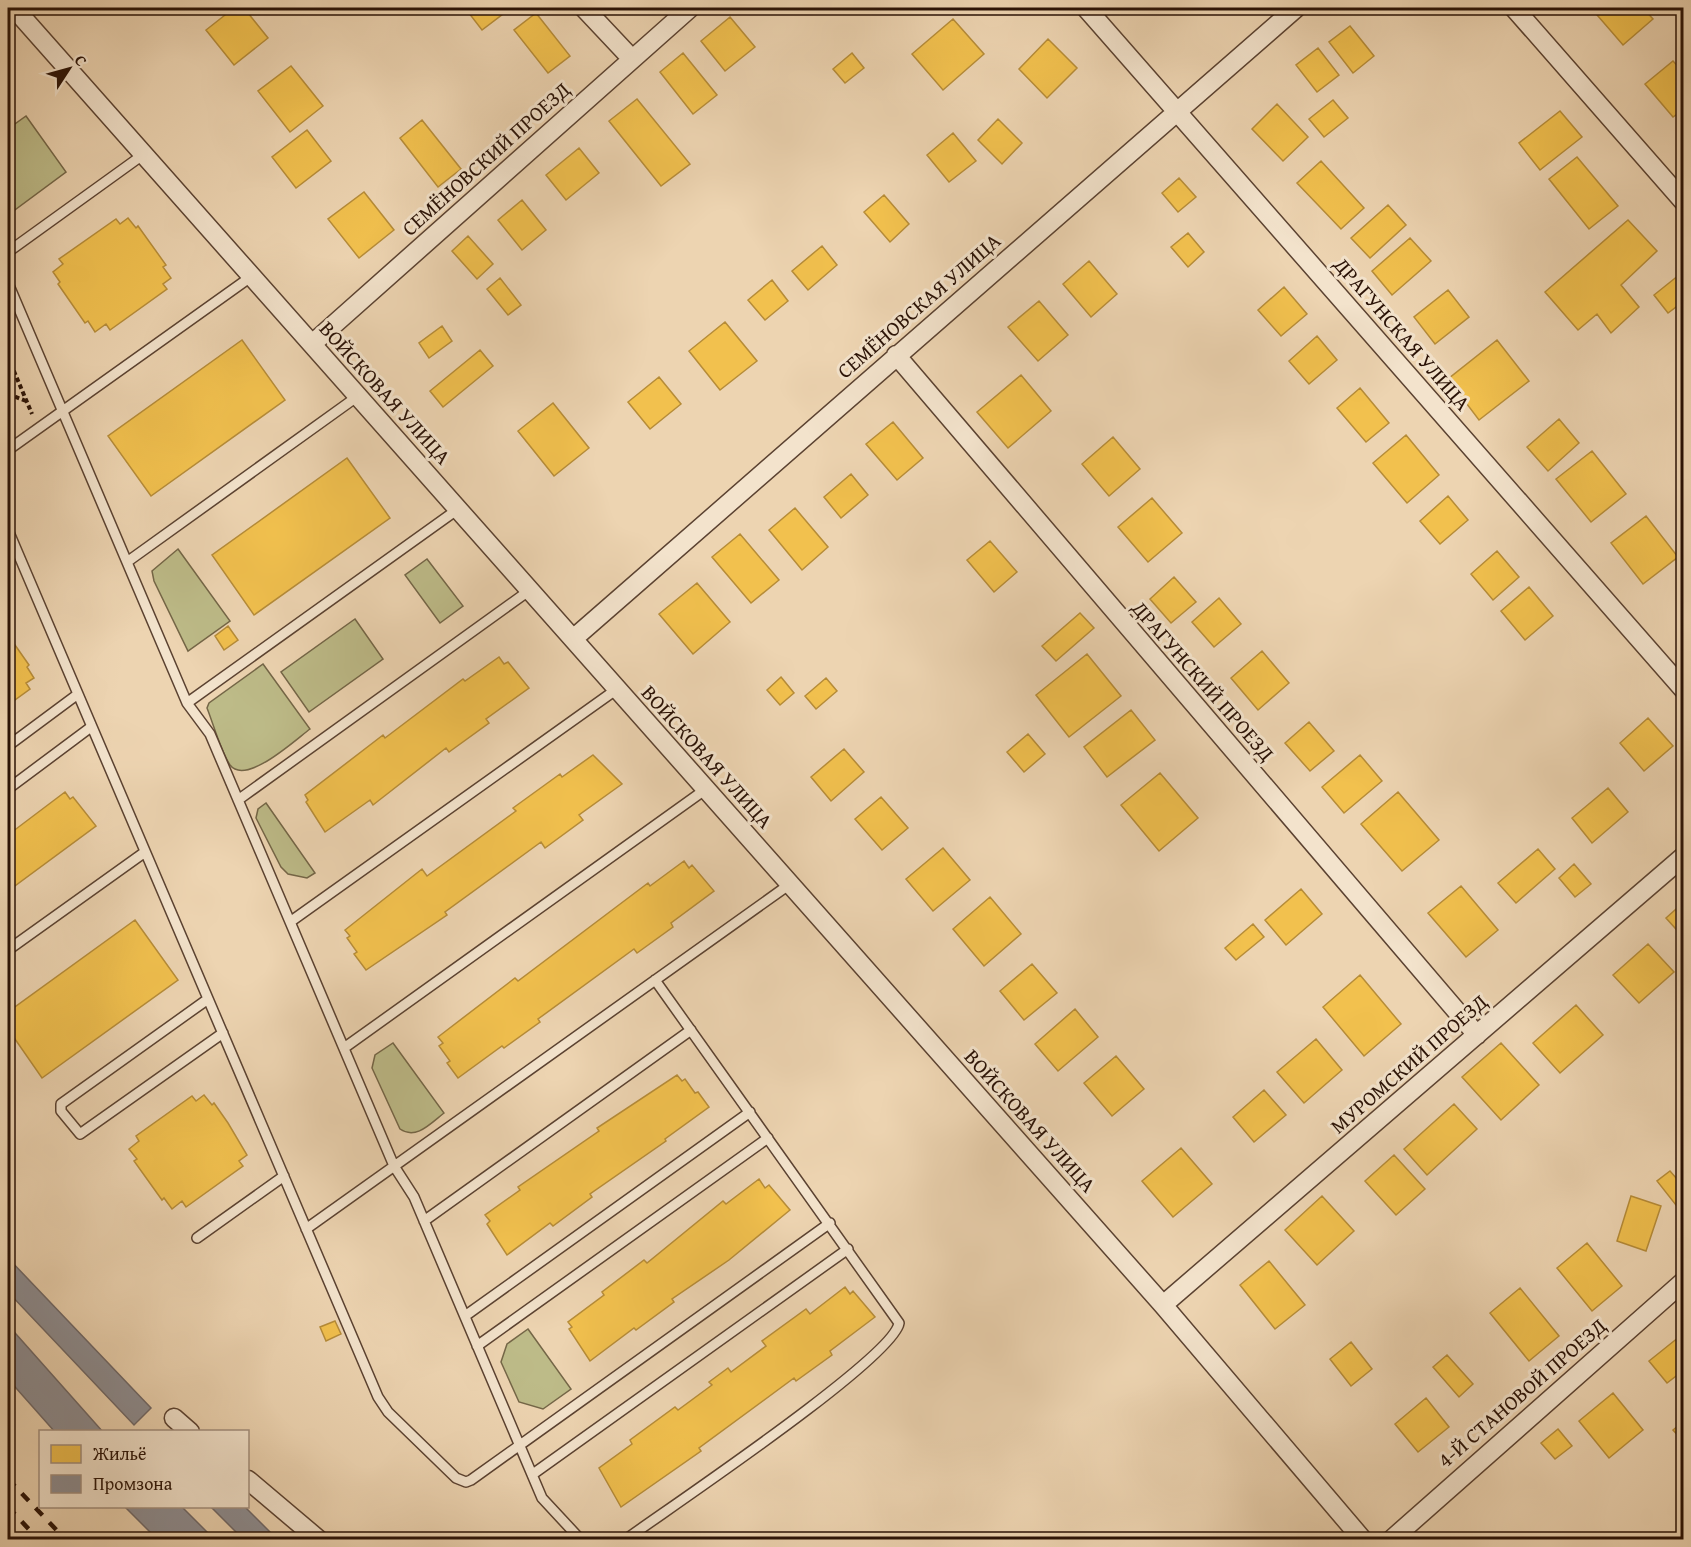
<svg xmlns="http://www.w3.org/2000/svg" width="1691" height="1547" font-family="'Gentium Book Plus',serif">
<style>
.green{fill:#bdbb88;stroke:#746647;stroke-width:1.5}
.homes{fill:#f2c14e;stroke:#b68c38;stroke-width:1.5}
.industry{fill:#8d8d92;stroke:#6f6868;stroke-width:1.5}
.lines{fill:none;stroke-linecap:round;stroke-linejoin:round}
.service-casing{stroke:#5b4231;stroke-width:12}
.minor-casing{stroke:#5b4231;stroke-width:21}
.path{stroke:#2a1206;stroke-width:4;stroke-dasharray:4.5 3;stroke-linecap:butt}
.service{stroke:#f3e3cc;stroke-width:9}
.minor{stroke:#f3e3cc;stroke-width:18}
.rail{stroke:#2a1206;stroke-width:4.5;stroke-dasharray:10 10;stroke-linecap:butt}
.labels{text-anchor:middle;stroke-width:6;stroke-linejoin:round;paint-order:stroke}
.street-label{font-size:21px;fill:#2a1206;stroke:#f3e3cc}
</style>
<rect width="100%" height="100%" fill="#edd4b1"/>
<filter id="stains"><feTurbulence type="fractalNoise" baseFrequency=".00333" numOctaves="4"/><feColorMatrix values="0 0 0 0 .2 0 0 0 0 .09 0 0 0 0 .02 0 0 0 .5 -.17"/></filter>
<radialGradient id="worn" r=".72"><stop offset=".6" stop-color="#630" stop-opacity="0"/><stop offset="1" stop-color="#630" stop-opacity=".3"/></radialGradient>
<path class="green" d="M26 116 66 172 8 215V129Z
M178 549 230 621 188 651 154 581 152 571Z
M427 559 463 606 440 623 405 575Z
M355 619 383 659 309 712 281 672Z
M263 664 310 729C295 740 246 786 230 765 221 752 213 723 207 708L209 703Z
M266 803 315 873 307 878 288 874 281 867 256 818 258 809Z
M393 1043 444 1113C430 1124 416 1140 400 1129L372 1068 375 1055Z
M528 1329 571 1389 543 1409 519 1402 501 1362 507 1344Z"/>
<path class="homes" d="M234 8H244L268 38 234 65 206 30Z
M465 8H511L482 30Z
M1591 8H1643L1653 19 1623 45Z
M536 13 570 56 548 73 514 30Z
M730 17 755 47 725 71 701 41Z
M953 19 984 54 943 90 912 54Z
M1350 26 1374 56 1353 73 1329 42Z
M1048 39 1077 68 1047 98 1019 69Z
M1318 48 1339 75 1317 92 1296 65Z
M683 53 717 95 693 114 660 72Z
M852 53 864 68 845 83 833 69Z
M1673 61 1684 73V109L1673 117 1645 84Z
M291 66 323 106 290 132 258 91Z
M637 99 690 164 661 186 609 121Z
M1333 100 1348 118 1324 137 1309 119Z
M1277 104 1308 137 1283 161 1252 129Z
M1560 111 1582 137 1540 170 1519 143Z
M998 119 1022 143 1002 164 978 140Z
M422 120 461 169 438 187 400 138Z
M307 130 331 161 296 188 272 157Z
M953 133 976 161 949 182 927 155Z
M579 148 599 173 566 200 546 175Z
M1577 157 1618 206 1589 229 1549 179Z
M1321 161 1364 208 1341 229 1297 183Z
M1179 178 1196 197 1178 212 1162 193Z
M364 192 394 230 359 258 328 219Z
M884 195 909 224 890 242 864 212Z
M522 200 546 230 522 250 498 220Z
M1388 205 1406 225 1370 258 1351 238Z
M128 218 136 228 138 226 166 265 163 267 171 278 163 284 167 289 110 330 106 324 95 332 88 321 85 323 58 284 60 282 53 272 63 264 59 259 116 219 120 224Z
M1628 220 1657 251 1621 285 1639 307 1611 333 1597 314 1578 330 1545 292Z
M1188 233 1204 252 1188 267 1171 247Z
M468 236 493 264 477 279 452 251Z
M1410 238 1431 261 1392 295 1372 271Z
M822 246 837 265 808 290 792 271Z
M1089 261 1117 294 1091 317 1063 284Z
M1679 275 1684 281V301L1668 313 1654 295Z
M500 278 521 305 508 315 487 289Z
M772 280 788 301 765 320 748 300Z
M1284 287 1307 314 1281 336 1258 310Z
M1448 290 1469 317 1435 344 1414 317Z
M1039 301 1068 335 1038 361 1008 327Z
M725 322 757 361 720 390 689 351Z
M442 326 452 341 429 358 419 343Z
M1317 336 1337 360 1309 384 1289 361Z
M242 340 285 400 151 496 108 436Z
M1497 340 1529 381 1479 420 1448 379Z
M480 350 493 366 443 407 430 391Z
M1021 375 1051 411 1008 448 977 412Z
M659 377 681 404 650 429 628 402Z
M1360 388 1389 423 1366 442 1337 408Z
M553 403 589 448 554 476 518 431Z
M1559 419 1579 443 1548 471 1527 447Z
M893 422 923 458 897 480 866 444Z
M1406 435 1439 475 1407 503 1373 463Z
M1113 437 1140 469 1109 496 1082 464Z
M1592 451 1626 494 1591 522 1556 479Z
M347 458 390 518 254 615 212 555Z
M851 474 868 495 841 518 824 497Z
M1448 496 1468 520 1440 544 1420 521Z
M1152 498 1182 533 1148 562 1118 527Z
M795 508 828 547 802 570 769 530Z
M1646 516 1678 557 1643 584 1611 543Z
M740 534 779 580 751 603 712 557Z
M990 541 1017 572 994 592 967 560Z
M1497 551 1519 577 1493 600 1471 574Z
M1174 577 1196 602 1171 623 1150 599Z
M697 583 730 622 693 654 659 614Z
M1529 587 1553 616 1525 640 1501 611Z
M1219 598 1241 624 1214 647 1192 622Z
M1080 613 1094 628 1056 661 1042 646Z
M228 626 238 640 224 650 215 636Z
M8 635 29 665 27 667 34 678 26 683 30 689 8 705Z
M1262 651 1289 683 1258 710 1231 678Z
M1087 654 1121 696 1069 737 1036 695Z
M499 657 504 664 508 662 529 688 486 719 489 723 449 752 446 748 373 805 370 800 325 832 306 802 308 800 305 795 383 735 385 738 463 679 465 681Z
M781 677 794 693 780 705 767 690Z
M826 678 837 691 816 709 805 696Z
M1131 710 1155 740 1107 777 1084 747Z
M1648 718 1673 746 1644 771 1620 743Z
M1309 722 1334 751 1310 771 1285 743Z
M1028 734 1045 754 1024 772 1007 752Z
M844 749 864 772 831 801 811 777Z
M593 755 622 784 579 815 583 820 545 848 541 842 445 912 447 915 366 970 354 954 357 952 347 938 350 936 345 930 422 869 427 876 516 811 513 808 560 774 562 777Z
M1360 755 1382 781 1344 813 1322 787Z
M1160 773 1198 818 1159 851 1121 805Z
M1608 788 1628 812 1592 843 1572 818Z
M65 792 70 799 73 797 96 826 8 891V835Z
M1398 792 1439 840 1402 871 1361 824Z
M881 797 908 828 882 850 855 819Z
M943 848 970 880 933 911 906 879Z
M1538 849 1555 869 1516 903 1498 883Z
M684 861 689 868 692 865 714 891 671 923 673 927 637 953 634 949 538 1019 540 1022 504 1048 502 1046 458 1078 447 1063 450 1061 439 1046 443 1043 438 1037 515 978 518 981 648 883 650 886Z
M1574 864 1591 884 1575 897 1559 878Z
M1461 886 1498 930 1466 957 1428 913Z
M1301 889 1322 914 1286 945 1265 920Z
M990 897 1021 934 984 966 953 929Z
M1684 902V938L1666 918Z
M135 920 178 980 42 1078 8 1029V1012Z
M1253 924 1264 937 1236 960 1225 948Z
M1648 944 1674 972 1639 1003 1613 975Z
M1032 964 1057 993 1024 1020 1000 991Z
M1360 975 1401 1024 1364 1056 1323 1007Z
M1576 1005 1603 1035 1560 1073 1533 1043Z
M1075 1009 1098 1037 1058 1071 1035 1044Z
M1316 1039 1342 1070 1304 1103 1277 1072Z
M1501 1043 1539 1085 1501 1120 1462 1077Z
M1116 1056 1144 1089 1112 1116 1084 1083Z
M677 1075 682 1081 685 1079 695 1093 698 1092 709 1107 665 1139 666 1141 590 1194 592 1197 553 1226 550 1223 507 1255 487 1224 490 1221 485 1215 520 1190 518 1187 599 1131 597 1128Z
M1264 1090 1286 1115 1254 1142 1233 1117Z
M204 1095 212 1105 214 1103 228 1123 247 1155 239 1161 243 1166 186 1207 182 1201 172 1209 164 1198 162 1200 134 1161 137 1159 129 1149 139 1141 136 1136 192 1096 196 1101Z
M1454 1104 1477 1129 1427 1175 1404 1149Z
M1181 1148 1212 1184 1173 1217 1142 1181Z
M1394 1155 1425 1189 1396 1215 1365 1181Z
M1670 1171 1684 1187 1683 1214 1657 1181Z
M759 1179 765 1188 769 1185 790 1210 729 1260 672 1299 674 1302 636 1330 634 1328 590 1361 569 1329 572 1327 568 1322 604 1295 602 1292 644 1260 647 1263 723 1201 726 1204Z
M1322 1196 1354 1231 1317 1265 1285 1230Z
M1631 1196 1661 1206 1646 1251 1617 1241Z
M1587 1243 1622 1286 1592 1311 1557 1268Z
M1269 1261 1305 1305 1275 1329 1240 1285Z
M845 1287 850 1294 853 1291 875 1317 830 1351 832 1355 796 1381 794 1378 699 1448 701 1451 621 1507 599 1468 632 1444 630 1440 675 1407 678 1410 712 1385 709 1382 728 1368 731 1372 766 1346 762 1341 806 1309 810 1314Z
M1520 1288 1559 1336 1529 1361 1490 1313Z
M335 1321 341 1334 326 1341 320 1327Z
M1684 1333V1370L1667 1383 1649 1361Z
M1351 1342 1372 1369 1351 1386 1330 1359Z
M1447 1355 1473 1384 1459 1397 1433 1367Z
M1613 1393 1643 1430 1609 1458 1579 1421Z
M1426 1398 1449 1427 1418 1452 1395 1424Z
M1684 1421V1442L1673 1430Z
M1558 1429 1572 1446 1555 1459 1541 1443Z"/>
<path class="industry" d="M8 1258 151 1408 134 1425 8 1292Z
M8 1325 103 1432H55L8 1379Z
M124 1506H181L215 1540H158Z
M210 1506H244L278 1540H244Z"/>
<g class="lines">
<defs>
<path id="service" d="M8 252 144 154
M8 283 187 703 210 734 394 1166 414 1197 542 1498 581 1540
M8 450 252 276
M8 530 378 1397 388 1412 456 1478 466 1482 471 1480 830 1223
M127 562 358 396
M187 703 458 509
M8 746 78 694
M8 789 91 727
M238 800 530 590
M290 922 617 689
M8 950 145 852
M208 999 61 1104V1111L80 1134 223 1033
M344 1048 706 789
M424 1221 691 1030
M306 1229 790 884
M197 1238 284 1176
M465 1316 750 1112
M477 1346 768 1138
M533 1474 848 1249
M625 1540C666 1510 894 1358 899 1323L655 980"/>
<path id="minor" d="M14 8 1163 1305 1363 1540
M584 8 632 59
M1086 8 1684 690
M1514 8 1684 202
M312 344 690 8
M896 355 1477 1035
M573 639 1296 8
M1163 1305 1684 856
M174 1418 190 1432
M248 1480 319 1540
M1391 1540 1684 1281"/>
</defs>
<use href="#service" class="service-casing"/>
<use href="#minor" class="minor-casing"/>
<path class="path" d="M8 357 32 414
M8 394 26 401"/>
<use href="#service" class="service"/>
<use href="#minor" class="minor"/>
<path class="rail" d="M8 1479 66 1540
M8 1507 39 1540"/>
</g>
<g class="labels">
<g class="street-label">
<text transform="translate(486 159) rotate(-42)" y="7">СЕМЁНОВСКИЙ ПРОЕЗД</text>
<text transform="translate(919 306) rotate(-41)" y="7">СЕМЁНОВСКАЯ УЛИЦА</text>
<text transform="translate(1402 334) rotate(49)" y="7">ДРАГУНСКАЯ УЛИЦА</text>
<text transform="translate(385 393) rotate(48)" y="7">ВОЙСКОВАЯ УЛИЦА</text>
<text transform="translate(1203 681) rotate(49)" y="7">ДРАГУНСКИЙ ПРОЕЗД</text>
<text transform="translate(707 757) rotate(48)" y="7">ВОЙСКОВАЯ УЛИЦА</text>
<text transform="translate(1409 1064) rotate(-41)" y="7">МУРОМСКИЙ ПРОЕЗД</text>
<text transform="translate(1030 1121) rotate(48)" y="7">ВОЙСКОВАЯ УЛИЦА</text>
<text transform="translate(1522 1393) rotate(-41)" y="7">4-Й СТАНОВОЙ ПРОЕЗД</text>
</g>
</g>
<rect width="1691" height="1547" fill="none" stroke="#edd4b1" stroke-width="30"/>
<rect x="9" y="9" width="1673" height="1529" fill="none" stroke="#2a1206" stroke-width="3"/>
<rect x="15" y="15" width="1661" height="1517" fill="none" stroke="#2a1206" stroke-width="1.5"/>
<rect x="39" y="1430" width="210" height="78" fill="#f3e3cc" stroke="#a38f7d" stroke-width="1.5"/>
<rect x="51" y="1445" width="30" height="18" fill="#f2c14e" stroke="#a38f7d" stroke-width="1.5"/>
<text x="93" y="1460" font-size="18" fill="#2a1206">Жильё</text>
<rect x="51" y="1475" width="30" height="18" fill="#8d8d92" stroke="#a38f7d" stroke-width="1.5"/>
<text x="93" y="1490" font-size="18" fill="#2a1206">Промзона</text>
<g transform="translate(69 69) rotate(54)" stroke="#f3e3cc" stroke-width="4.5" paint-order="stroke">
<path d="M0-4.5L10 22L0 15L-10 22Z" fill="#2a1206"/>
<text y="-9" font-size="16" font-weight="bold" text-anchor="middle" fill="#2a1206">С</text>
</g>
<rect width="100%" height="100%" filter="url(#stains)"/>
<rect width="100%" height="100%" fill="url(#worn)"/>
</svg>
